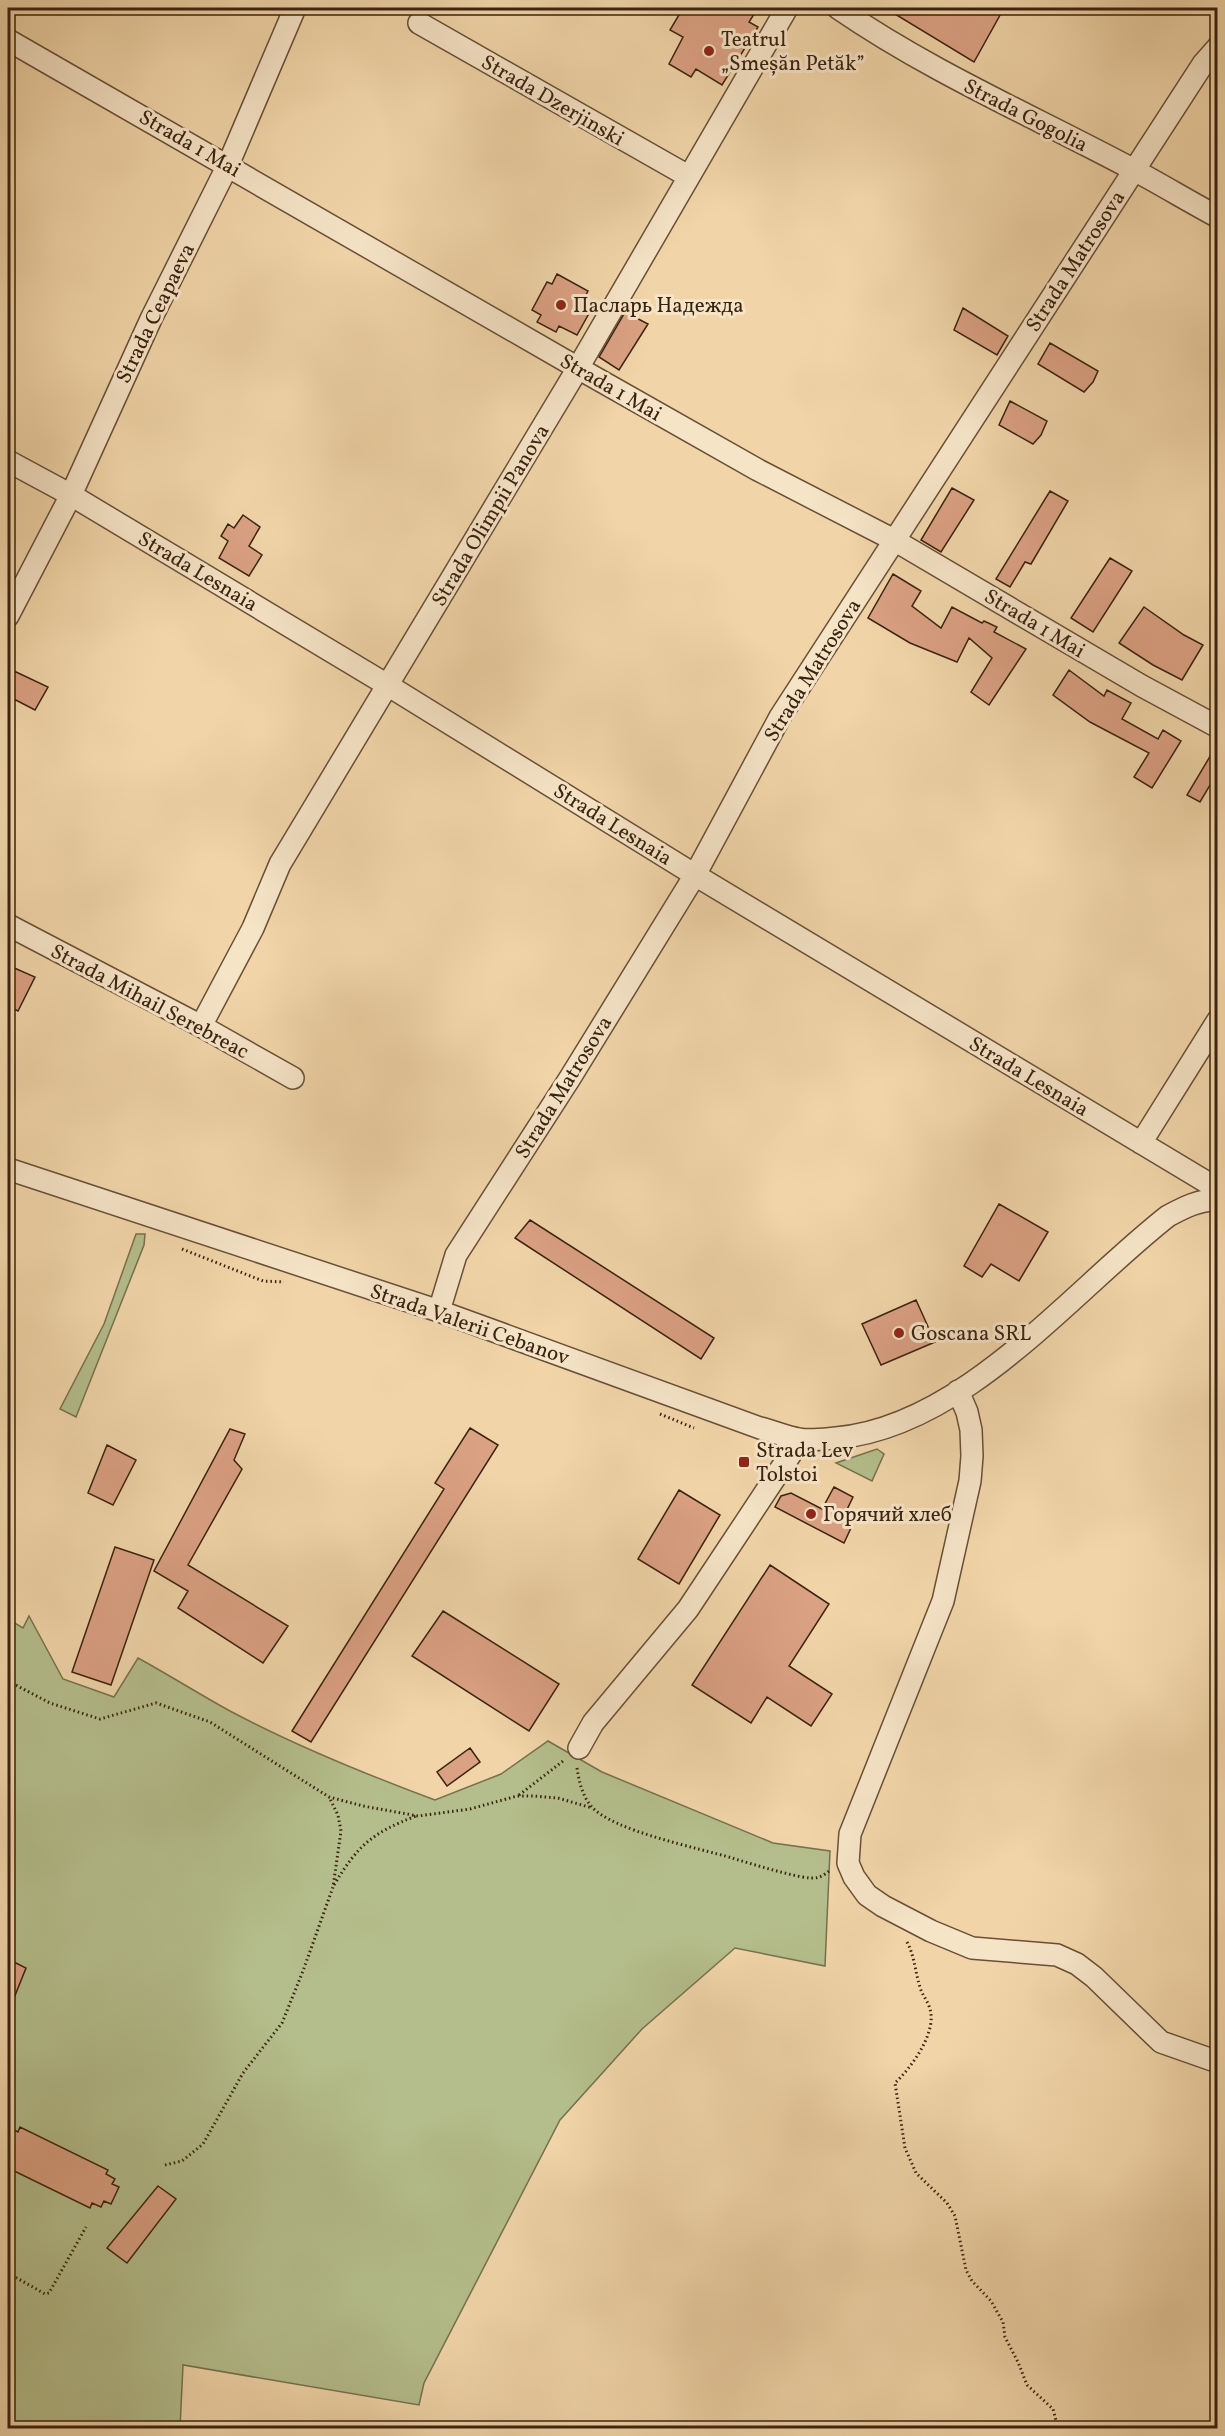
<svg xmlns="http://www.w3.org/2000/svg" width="1225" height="2436" font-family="Vollkorn,serif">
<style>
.green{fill:#b4be8c;stroke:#77704e;stroke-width:1.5}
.building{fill:#dba183;stroke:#3a2211;stroke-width:1.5}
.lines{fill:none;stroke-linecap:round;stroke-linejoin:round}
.minor-casing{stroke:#684f37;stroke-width:24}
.path{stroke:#3a2211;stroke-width:3;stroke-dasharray:1.5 3;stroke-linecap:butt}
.minor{stroke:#f6e4c7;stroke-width:21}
.poi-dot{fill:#8f2418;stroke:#f6e4c7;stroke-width:2}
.labels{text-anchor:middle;stroke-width:6;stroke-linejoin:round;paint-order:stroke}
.poi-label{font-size:21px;fill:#3a2211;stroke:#f6e4c7;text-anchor:start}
.street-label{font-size:21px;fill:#3a2211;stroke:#f6e4c7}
</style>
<rect width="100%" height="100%" fill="#f1d5a9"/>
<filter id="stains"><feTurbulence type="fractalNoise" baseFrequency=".00333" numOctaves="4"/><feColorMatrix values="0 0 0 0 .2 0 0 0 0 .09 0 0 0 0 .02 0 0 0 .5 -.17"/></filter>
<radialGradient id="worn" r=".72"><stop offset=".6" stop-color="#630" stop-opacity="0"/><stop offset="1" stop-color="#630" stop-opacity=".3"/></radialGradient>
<path class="green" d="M136 1234H145L144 1245 76 1417 60 1409 104 1324Z
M877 1449 884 1454 872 1481 836 1463Z
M29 1616 63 1679 114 1697 138 1658C169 1675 199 1694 230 1711 296 1746 365 1774 435 1800L501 1774 548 1741 602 1772 773 1843 830 1851 825 1966 735 1948 642 2029 560 2120 424 2383 419 2405 183 2365 180 2428H8V1619L23 1628Z"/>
<path class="building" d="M683 8H758L749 22 758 27 722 85 696 69 691 77 669 64 683 37 670 30Z
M885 8H1004L974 62Z
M557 274 588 291 582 302 592 308 577 335 559 326 556 332 537 322 541 315 532 310 547 282 552 284Z
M963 308 1008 336 997 355 954 330Z
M625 312 648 324 619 370 599 357Z
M1050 343 1098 371 1093 382 1084 392 1038 364Z
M1010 401 1047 421 1041 435 1033 444 999 425Z
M952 488 974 500 941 552 921 540Z
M1050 491 1068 501 1031 564 1025 562 1010 587 996 579Z
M243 515 260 527 249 546 262 555 249 576 219 558 228 541 221 536 228 524 234 528Z
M1110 558 1132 571 1093 632 1071 618Z
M893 574 921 591 912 606 941 628 952 607 982 623 984 621 997 627 994 632 1026 649 989 705 971 692 992 658 969 638 957 662 910 643 868 618Z
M1144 607 1184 635 1203 645 1182 680 1153 665 1119 643Z
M1069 670 1104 696 1107 690 1131 703 1122 719 1158 739 1163 730 1181 741 1152 788 1134 777 1149 753 1090 722 1053 695Z
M14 671 48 687 35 710 8 696V684Z
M1218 743V791L1210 785 1200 802 1187 795Z
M12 967 35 977 18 1011 8 1006V978Z
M999 1204 1048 1232 1019 1281 991 1264 982 1277 964 1266Z
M530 1220 714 1338 701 1359 515 1238Z
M916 1300 935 1342 881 1365 862 1324Z
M470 1428 498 1445 311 1742 292 1731 444 1489 435 1483Z
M230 1429 245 1434 234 1460 242 1469 188 1565 288 1626 263 1663 178 1608 188 1591 154 1571Z
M107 1445 136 1460 113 1505 88 1493Z
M834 1487 853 1497 842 1520 851 1528 844 1543 775 1507 781 1496 791 1493 822 1509Z
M679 1490 720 1515 679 1584 638 1559Z
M115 1547 154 1560 111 1685 72 1672Z
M770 1565 829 1604 789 1666 832 1694 811 1726 767 1697 751 1723 692 1685Z
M443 1611 559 1684 529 1731 412 1656Z
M470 1748 480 1762 447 1786 437 1772Z
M8 1959 26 1968 8 2013Z
M8 2127 18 2132 20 2127 108 2170 106 2174 115 2179 112 2184 119 2187 111 2204 104 2201 101 2207 92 2203 90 2208 8 2168Z
M158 2186 176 2199 127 2263 107 2248Z"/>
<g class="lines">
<defs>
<path id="minor" d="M838 8C931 72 1035 117 1134 170 1162 185 1190 202 1218 217
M419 23 688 176
M8 40 578 368 758 470 894 540 1142 686 1218 727
M8 461 71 495 389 686 695 875 1218 1189
M8 616 71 495 151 319 228 165 295 8
M8 925 201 1026 293 1078
M201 1026 253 928 280 864 578 368 787 8
M1141 1143 1218 1020
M8 1169 439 1311 760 1428C773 1431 786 1437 799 1439 810 1441 824 1439 836 1438 964 1427 1072 1291 1168 1216 1183 1208 1200 1199 1218 1200
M439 1311 456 1255 570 1078 695 875 780 717 1203 64 1218 47
M958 1391 967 1412 971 1430 972 1456 970 1481 943 1601 850 1834 848 1863 854 1877 867 1895 883 1906 931 1931 972 1948 1057 1955 1077 1964 1094 1977 1161 2042 1218 2062
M579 1748 593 1723 688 1609 800 1440"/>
</defs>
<use href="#minor" class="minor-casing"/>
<path class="path" d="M182 1249 263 1281 284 1282
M660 1414 694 1428
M8 1681 50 1703 100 1719 156 1703 210 1722 329 1797 363 1806 418 1816 470 1809 517 1796H533L558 1798 592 1808
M577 1768C579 1781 582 1795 591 1806 612 1831 699 1848 732 1858 755 1865 778 1872 802 1877 815 1879 820 1879 830 1870
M519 1795 563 1761
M334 1885C358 1845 372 1833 416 1816
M907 1942C915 1957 915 1972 920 1987 922 1995 928 2001 930 2009 937 2033 911 2068 895 2083L905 2148 916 2173 947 2203 955 2216 966 2270 972 2281 991 2301 1003 2322 1005 2337 1018 2362 1027 2385 1053 2409 1058 2428
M165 2165 182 2161 203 2144 243 2073 282 2023 303 1971 333 1887 341 1831 338 1815 329 1797
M8 2273 45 2294 49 2293 86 2227"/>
<use href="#minor" class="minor"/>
</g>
<g class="poi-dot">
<circle cx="709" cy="51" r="6"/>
<circle cx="561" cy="305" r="6"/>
<circle cx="899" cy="1333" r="6"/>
<rect x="738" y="1456" width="12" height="12" rx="3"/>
<circle cx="811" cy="1514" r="6"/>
</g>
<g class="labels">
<g class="poi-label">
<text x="721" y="46">Teatrul<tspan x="721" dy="24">„Smeșăn Petăk”</tspan></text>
<text x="573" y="312">Пасларь Надежда</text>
<text x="911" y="1340">Goscana SRL</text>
<text x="756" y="1457">Strada Lev<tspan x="756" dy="24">Tolstoi</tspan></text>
<text x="823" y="1521">Горячий хлеб</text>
</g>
<g class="street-label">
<text transform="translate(553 100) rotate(30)" y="7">Strada Dzerjinski</text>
<text transform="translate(1026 115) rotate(27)" y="7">Strada Gogolia</text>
<text transform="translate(190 143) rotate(30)" y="7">Strada 1 Mai</text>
<text transform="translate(1075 261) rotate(-57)" y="7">Strada Matrosova</text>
<text transform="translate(155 313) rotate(-64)" y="7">Strada Ceapaeva</text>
<text transform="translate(611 387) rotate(30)" y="7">Strada 1 Mai</text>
<text transform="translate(490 515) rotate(-59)" y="7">Strada Olimpii Panova</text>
<text transform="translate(198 571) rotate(31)" y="7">Strada Lesnaia</text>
<text transform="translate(1035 623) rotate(31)" y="7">Strada 1 Mai</text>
<text transform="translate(812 670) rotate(-58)" y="7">Strada Matrosova</text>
<text transform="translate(613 824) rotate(32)" y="7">Strada Lesnaia</text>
<text transform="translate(150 1001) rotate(28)" y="7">Strada Mihail Serebreac</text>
<text transform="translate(1029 1076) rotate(31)" y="7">Strada Lesnaia</text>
<text transform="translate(563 1087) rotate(-58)" y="7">Strada Matrosova</text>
<text transform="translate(470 1324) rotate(19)" y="7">Strada Valerii Cebanov</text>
</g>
</g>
<rect width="1225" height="2436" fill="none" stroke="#f1d5a9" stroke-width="30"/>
<rect x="9" y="9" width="1207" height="2418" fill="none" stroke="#3a2211" stroke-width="3"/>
<rect x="15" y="15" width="1195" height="2406" fill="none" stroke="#3a2211" stroke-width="1.5"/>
<rect width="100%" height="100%" filter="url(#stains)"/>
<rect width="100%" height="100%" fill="url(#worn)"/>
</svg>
